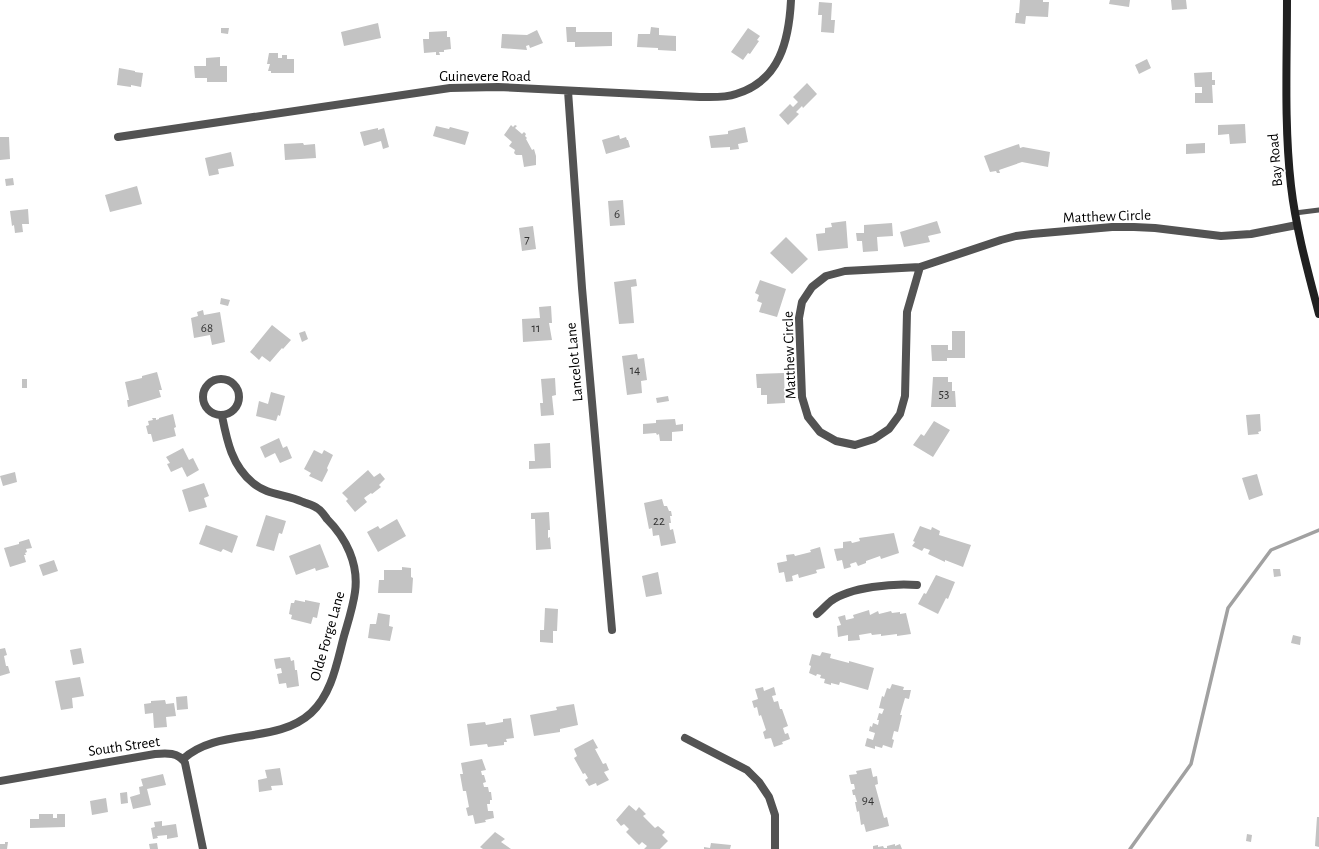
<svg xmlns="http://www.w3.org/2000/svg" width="1319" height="849" font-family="'Alegreya Sans',sans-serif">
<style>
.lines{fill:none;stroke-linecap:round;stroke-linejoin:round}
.stream{stroke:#a1a1a1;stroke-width:3.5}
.building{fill:#c3c3c3}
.service{stroke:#535353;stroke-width:5}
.minor{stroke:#535353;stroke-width:8}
.secondary{stroke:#202020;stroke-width:8}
.labels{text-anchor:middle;stroke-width:3.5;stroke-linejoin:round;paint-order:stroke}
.number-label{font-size:13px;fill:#313131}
.street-label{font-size:15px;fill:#000;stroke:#fff}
</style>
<rect width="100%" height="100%" fill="#fff"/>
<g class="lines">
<path class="stream" d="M1130 849 1191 764 1228 608 1271 550 1319 530"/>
</g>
<path class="building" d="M1020 0H1043V2H1049L1048 17 1026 16 1025 24 1015 23 1016 13H1019Z
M1110 0H1130L1129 7 1109 4Z
M1171 0H1186L1187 9 1172 10Z
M819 2 832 3 831 20H835L834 33 821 32 822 15H818Z
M378 23 381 38 344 46 341 32Z
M566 27H576V32H612V46L575 47V42H567Z
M651 27 659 28V35L676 36V51L658 50V48L637 47 638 34H650Z
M221 28H229L228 34 221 33Z
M748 28 760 36 757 40 759 41 750 54 748 53 743 60 731 52Z
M537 30 543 43 530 48 529 45 526 46 527 50 501 48 502 34 527 35Z
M447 31V37H450L451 49 444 50V52H439L440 55H436V52L424 53 423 39H429V32Z
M269 53H278V58H282V55H287V59H294V73H271V71H268L270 64H267Z
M220 57V66H227V82H207V78H195L194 66H206V58Z
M1147 59 1151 68 1139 74 1135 65Z
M119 68 135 71V72L143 73 141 87 131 85V87L117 85Z
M1212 72V80H1215V85H1212L1213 103H1195V93H1202V87H1195L1194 73Z
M807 83 817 94 803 108 802 106 796 112 799 114 788 125 779 115 790 104 793 107 798 102 793 97Z
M1245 124 1246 143 1230 144 1229 134 1218 135V125Z
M511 125 513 127 515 125 517 126 515 128 522 134 524 132 526 134 525 136 527 138 526 139 532 150 534 149 536 156V165L524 167 522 155H516L514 153 515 150 509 146 512 142 504 135Z
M436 126 449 129 450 127 469 132 465 145 433 136Z
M745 127 748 142 738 144 739 149 730 150V147L711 148 709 136 728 134V131Z
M378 128V130L384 128 389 147 383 149 381 141 364 146 360 132Z
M619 135 620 139 626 137 627 140H628L630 147 606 154 602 140Z
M0 137H9L10 159 0 160Z
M303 143 304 145 315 144 316 158 285 160 284 144Z
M1205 143V153L1186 154V144Z
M1019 144 1020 148 1023 147 1050 152 1048 167 1022 162 999 170 1000 173H997L996 171 990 172 984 156Z
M231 152 234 166 218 169 219 174 209 176 205 158Z
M13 178 14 185 6 186 5 179Z
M137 186 142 204 110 212 105 195Z
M623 200 625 225 610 226 608 201Z
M28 209 29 224H22L23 232 15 233 14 225 12 226 10 211Z
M846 221 848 248 818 251 816 234 825 233V228L832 227 831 223Z
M937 221 941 233 928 236 930 242 904 247 900 232Z
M892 223 893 236 877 237 878 251 863 252 862 241H857L856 233H864V225Z
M533 226 536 249 522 251 519 228Z
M786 237 808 259 792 274 770 253Z
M636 279 637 286 631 287 634 323 619 324 614 282Z
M760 280 786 289 777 317 759 312 762 303 757 301 759 295 755 293Z
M221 298 230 300 228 306 220 304Z
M551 306 552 323H549L552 340 523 342 522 319 540 318 539 307Z
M203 310 204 315 220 312 225 342 212 345 210 335 194 338 191 318 198 316 197 312Z
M272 325 291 340 283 349 282 348 270 362 262 356 259 360 250 352Z
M305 331 308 339 302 342 299 333Z
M952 331H965V358H947V361H932L931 345H948V350H952Z
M637 354 638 359 644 358 647 380 641 381 642 393 627 395 622 356Z
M157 372 162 390H159L161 397 128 407 127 400H129L125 382 142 378V376Z
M784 373 785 403 767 404V395H761V388H757L756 374Z
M933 377H948V382H952V391H955L956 407H931Z
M555 378 556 395 552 396 554 415 541 416 540 403H543L541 379Z
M22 379H27V388H22Z
M271 392 285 396 280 416 278 415 276 421 256 416 259 401 268 404Z
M668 396 669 401 657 403 656 398Z
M173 414 176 427 174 428 176 436 153 442 151 434H148L146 426 149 425 148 421 153 420 152 418H156V420L159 419V418Z
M1260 414 1261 431 1258 432 1259 434 1248 435 1246 415Z
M675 419 676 425 683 424V431L672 432V441H660L659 434 657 435 656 433 643 434V424L656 423V420Z
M934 421 950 430 933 457 913 445 921 434 924 436Z
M279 438 283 448 287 446 292 458 280 463 275 453 265 458 260 447Z
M550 443 551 468 529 469V461H535L534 444Z
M183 448 189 460 193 458 199 470 187 477 182 467 171 472 167 464 170 463 166 457Z
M314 450 322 454 324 450 333 455 327 468 328 470 322 482 309 476 311 473 304 469Z
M368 470 374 477 380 473 385 479 379 485 381 487 372 494 371 493 364 498 367 502 355 512 346 501 348 499 342 493Z
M15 472 17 482 3 486 0 476Z
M1257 474 1263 495 1249 500 1242 478Z
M204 483 209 496 204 498 207 507 189 512 182 490Z
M662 499 664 506H667L669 511H671L672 516H670L671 523H669L670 530 673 529 676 543 661 546 659 535 653 536 652 528 649 529 644 503Z
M549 512 550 530H548V538L550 537 551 549 536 550 535 519H531V513Z
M266 515 286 521 282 534 279 533 274 551 256 546Z
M397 519 406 536 378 552 367 532 378 526 380 529Z
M206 525 238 536 232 553 223 549 221 552 199 544Z
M920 526 931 530 932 527 940 531 939 535 971 545 963 567 945 560V562L928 554 930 550 924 548 922 551 912 546 915 542 913 541Z
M894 533 899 553 881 559 880 556 866 561V563L858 566 856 562 850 564 851 567 844 569 842 560 837 561 834 549 843 548V542L851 541 852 543 860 541 859 538Z
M29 539 32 548 26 549 27 552 25 553 26 555H24L26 562 10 567 4 548 19 544V542Z
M320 544 329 567 316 571 315 568 296 575 289 556Z
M820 547 825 568 816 570 817 573 799 578 798 574 792 576 793 581 786 582 784 572 779 573 777 563 787 561 786 555 794 554 795 556 811 552 810 550Z
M54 560 58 571 43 576 39 565Z
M402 567 411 568V577L413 578 412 593H378L379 580H384V570H402Z
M1273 569H1280L1281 576 1274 577Z
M658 572 662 594 646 597 642 576Z
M936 575 955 582 948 599 946 598 938 614 918 604 924 593 926 594Z
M295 600 305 602V600L320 603 317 618 313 617 311 624 291 619 292 615 289 614 291 603H294Z
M545 608 558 609 557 631H553V643L540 642V630H544Z
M869 610 870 615 878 611 879 614 891 611 892 613 900 612V614L906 613 911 634 897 636V634L881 636V634L872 635 871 633 859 635 860 640 848 641V635L838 637 837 626 841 625 838 617 845 615 846 620 854 618 853 615Z
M378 613 390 615 389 626 393 627 390 641 368 638 370 624H376Z
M1293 635 1301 637 1300 645 1291 643Z
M5 648 7 655 4 656 6 666H8L10 673 0 676V649Z
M81 648 84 663 73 665 70 650Z
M822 652 831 654 830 658 849 663V661L874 668 868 690 840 682 839 685 831 683V685L824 683 825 679 820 678 821 675 817 674 816 676 809 673 811 666 809 665 812 654 820 656Z
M290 657 291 661 294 660 295 670H297L299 686 287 688 286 683 279 684 277 674 282 673 281 668 276 669 274 659Z
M80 677 84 696 72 698 73 708 61 710 55 681Z
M892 684 904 687 903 690H911L909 699 905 698 900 715H902L898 732 894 731 892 739 894 740 892 748 883 745 882 748 875 746V749L865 746 867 738 873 740 875 733 869 731 870 726 872 727 873 723 878 725 879 720H877L879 713 882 714 884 709 879 708 882 696 884 697 887 688 890 689Z
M763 687 764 691 774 687 776 695 772 696 774 702 778 701 780 709H782L788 726 783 728 785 734 788 733 790 739 782 742 783 744 774 747 771 738 765 739 763 732 766 730 761 715 759 716 757 707 754 708 752 701 758 699 755 689Z
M187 696 188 709 177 710 176 697Z
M165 700 166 704 174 703 176 716 166 717 167 727 154 728 153 713 145 714 144 704 151 703V701Z
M574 704 578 725 560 729V732L534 736 530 715 557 710 556 707Z
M511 718 514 738 506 739 507 742H504V745L488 747 487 744 470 746 467 724 485 722 486 725 503 722V719Z
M593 739 598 748 595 749 603 764 606 763 609 770 604 772 609 780 597 786 596 783 589 786 585 780 588 778 585 773 583 774 574 758 577 756 574 749Z
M482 759 486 770 481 771 482 775H484L486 782 483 783 484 787H488L489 792H491L492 800H490V804H487L488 811H493L494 818 485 820 486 822 475 824 473 815 468 816 466 808 469 807 466 791H463L460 774H463L461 763Z
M280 768 283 785 271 786 272 790 259 792 258 780 267 778 265 770Z
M871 768 873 777 877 776 878 784 875 785 884 818 887 817 889 826 866 832 864 824 861 825 859 811 857 812 855 802H857L855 795H853L852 790 855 789 854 784H851L849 775 857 774 856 771Z
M163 774 166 785 147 789 151 805 133 809 130 797 140 794 139 787 143 786 141 779Z
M127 792 128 803 121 804 120 793Z
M106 798 108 812 92 815 90 801Z
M629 805 636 811 639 807 646 814 643 816 655 828 658 826 665 832 662 835 668 841 660 849H644L647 846 642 842 639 845 626 832 629 829 624 824 621 826 616 820Z
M39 814H53V818H57V814H65V827L30 828V819H39Z
M1317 817H1319V847L1315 846Z
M162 821V826L176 824 178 837 167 839V835L157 836 158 838 153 839 151 828 155 827 154 822Z
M495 832 505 839 501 842 511 849H483L480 847Z
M1247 834 1252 835 1251 842 1246 841Z
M5 842H8L7 849H0V844H5Z
M157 843 158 849H150L149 844Z
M711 843 731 845 730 849H704V847L710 848Z
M895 844V846L900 844 902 849H873V846L878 845V847L883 846 884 848H887V846Z"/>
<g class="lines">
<path class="service" d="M1295 213 1319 210"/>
<path class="minor" d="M568 91 582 288 612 630
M118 137 450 88 498 87 700 97C712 97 725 98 736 94 780 81 789 40 791 0
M920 267 907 312 905 396 900 414 889 429 874 439 855 445 836 441 820 432 808 417 802 397 799 318 802 302 812 287 826 276 845 271 920 267 1001 240 1016 236 1032 234 1112 227H1134L1155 228 1221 236 1251 234 1297 225
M203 397a18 18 0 1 1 36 0a18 18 0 1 1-36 0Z
M817 614C822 610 826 605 831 601 850 587 894 583 917 585
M685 738 747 770 759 782 769 797 775 815V849
M183 759C218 727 276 745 311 713 332 694 337 662 344 636 348 622 353 607 355 592 359 564 346 538 327 519 324 515 321 510 317 508 313 505 308 504 303 502 286 494 267 495 253 483 232 466 227 441 222 416
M0 781 155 754C166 753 179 752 185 763L203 849"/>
<path class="secondary" d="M1287 0C1287 62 1284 124 1291 186 1296 229 1308 272 1319 314"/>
</g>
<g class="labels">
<g class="number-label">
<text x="617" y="218">6</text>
<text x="527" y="243">7</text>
<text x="207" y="332">68</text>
<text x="536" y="332">11</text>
<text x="635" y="374">14</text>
<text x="944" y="398">53</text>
<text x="659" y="525">22</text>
<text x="868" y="804">94</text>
</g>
<g class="street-label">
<text x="485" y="81">Guinevere Road</text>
<text transform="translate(1275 160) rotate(-95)" y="5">Bay Road</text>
<text transform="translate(1107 216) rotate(-2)" y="5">Matthew Circle</text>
<text transform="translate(789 355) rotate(-92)" y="5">Matthew Circle</text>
<text transform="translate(574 362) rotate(-95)" y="5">Lancelot Lane</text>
<text transform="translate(327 636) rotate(-74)" y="5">Olde Forge Lane</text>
<text transform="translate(124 746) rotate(-8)" y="5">South Street</text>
</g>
</g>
</svg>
